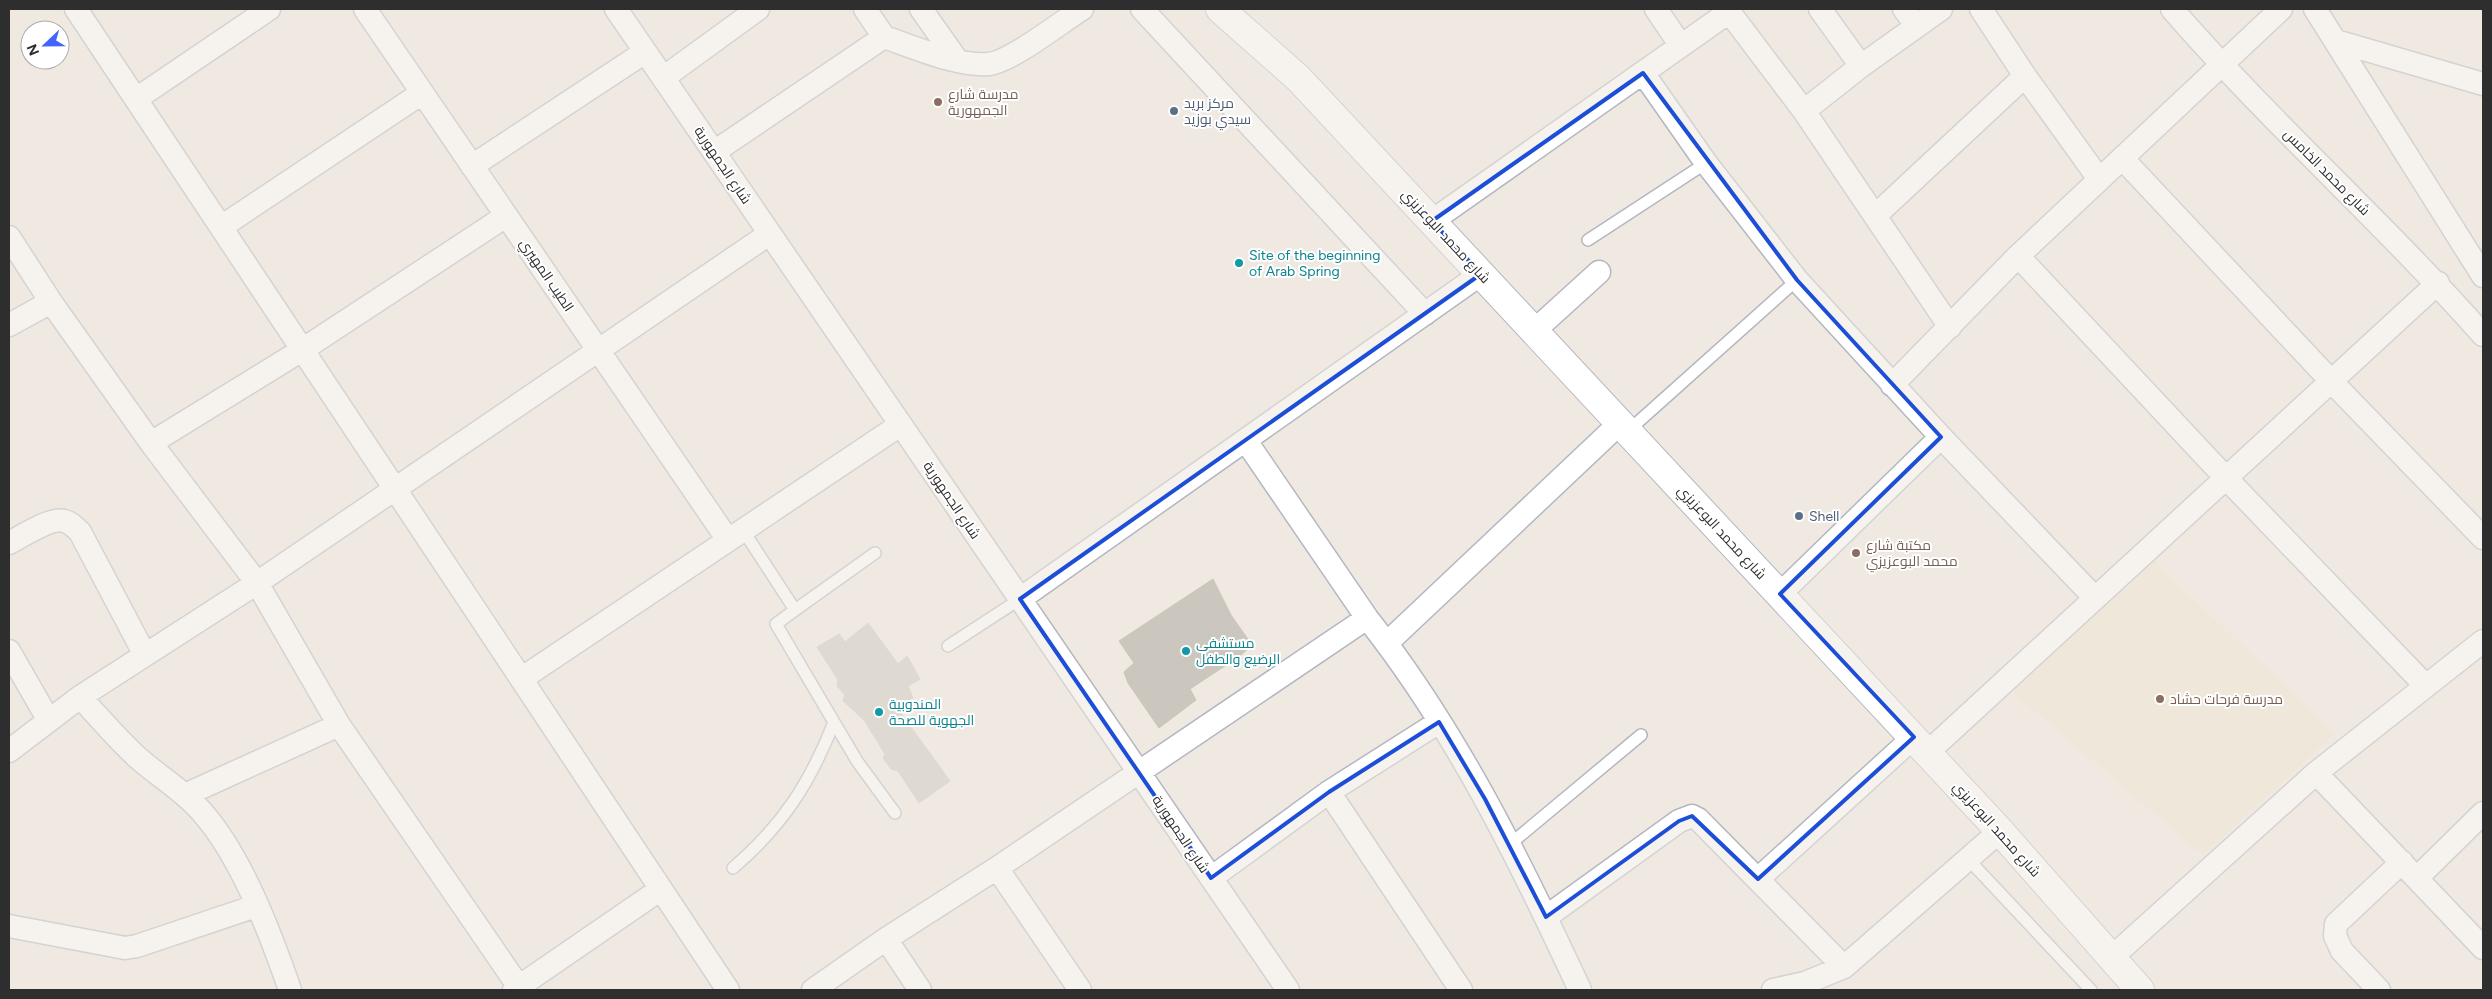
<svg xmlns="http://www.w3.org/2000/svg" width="2492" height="999" font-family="Figtree,Cairo,sans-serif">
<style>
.education{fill:#f0e6d1}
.building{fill:#cbc7bf;stroke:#cbc5ba}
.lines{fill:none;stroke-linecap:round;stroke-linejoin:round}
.lane-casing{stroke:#b4b7c1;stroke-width:14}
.street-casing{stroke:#b4b7c1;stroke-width:25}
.secondary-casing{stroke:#b4b7c1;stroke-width:30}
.lane{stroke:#fff;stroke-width:11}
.street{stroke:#fff;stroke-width:22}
.secondary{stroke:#fff;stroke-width:28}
.marked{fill:none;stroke:#1d4ed8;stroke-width:4;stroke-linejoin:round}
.education-dot{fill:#8d6e63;stroke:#fff;stroke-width:2}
.service-dot{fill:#5c6f8a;stroke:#fff;stroke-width:2}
.culture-dot{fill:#0f9aa8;stroke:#fff;stroke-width:2}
.labels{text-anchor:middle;stroke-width:4;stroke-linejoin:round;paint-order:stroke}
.education-label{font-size:14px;fill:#785e54;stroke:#fff;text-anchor:start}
.service-label{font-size:14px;fill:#4e5e75;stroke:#fff;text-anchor:start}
.street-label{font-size:14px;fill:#2e2e2e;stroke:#fff}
.culture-label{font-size:14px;fill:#0d838f;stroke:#fff;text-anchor:start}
</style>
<rect width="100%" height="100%" fill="#efe9e1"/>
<path class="education" d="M2151 558 2335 734 2203 855 2012 692Z"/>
<path class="building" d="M1213 579 1231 615 1252 645 1240 656 1190 689 1196 700 1159 728 1128 683 1124 672 1134 663 1119 641Z
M868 623 898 664 907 656 920 679 908 686 913 698 895 705 950 781 919 803 898 771 891 769 883 758 885 754 864 720 843 701 845 695 837 686 838 680 817 647 839 634 845 642Z"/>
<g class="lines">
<defs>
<path id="lane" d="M1588 240 1706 163
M1628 431 1797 280
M743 530 795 610 776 624 857 761 895 813
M795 610 875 553
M948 646 1020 599
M1509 845 1641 735
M1968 859 2091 990
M733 868C783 825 810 783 834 722"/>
<path id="street" d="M76 9 728 990
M365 9 728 540
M616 9 1288 990
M865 9 884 37
M921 9 957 60
M1142 9 1425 314
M1656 9 1681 46
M1727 9 1804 111 1950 327
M1820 9 1861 66
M1904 9 1917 26
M1981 9 2025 76 2099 179
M2172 9C2270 122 2383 222 2483 335
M2315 9 2483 276
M2336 41 2483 84
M1643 73 1706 163 1797 280 1941 437 2094 597
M663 78 758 9
M136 99 269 9
M1804 111 1861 66 1941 9
M714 152 884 37C914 47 959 67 989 64 1012 61 1061 22 1082 9
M2122 158 2331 381 2483 538
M472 166 645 52
M1876 215 2025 76
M1432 221 1729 12
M221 227 422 93
M9 237 51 302 151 443 257 583 339 725 521 990
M2018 256 2225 477 2425 685
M9 325 51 302
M1534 331 1599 272
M1892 385 2018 256 2281 9
M1246 441 1367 618C1456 730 1520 861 1580 990
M151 443 302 350 506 216
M9 543C21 537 51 517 64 521 71 522 75 528 80 532L145 655
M1780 594 1941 437
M1020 599 1481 274
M1387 643 1620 423
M9 651 48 719
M521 679 900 425
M80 697C99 717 117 739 137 757 158 776 183 790 201 811 241 855 271 935 290 990
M9 751 80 697 257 583 769 234
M1928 752 2438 283
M2316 773 2483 948
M1329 792 1461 990
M185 795 339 725
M997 868 1080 990
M1211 878 1329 792 1439 722
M2417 878 2483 813
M1758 879 1914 737
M1546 917 1679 821 1692 816 1698 819 1844 967
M9 926 125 948 137 946 256 906
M886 939 920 990
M2110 959 2316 773 2483 641
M514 990 661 889
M813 990 886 939 997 868 1367 618
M1773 990 1805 983 1844 967 2000 831
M2379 990 2342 951 2335 936 2336 924 2402 862"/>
<path id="secondary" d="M1220 9 1299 79 2000 831 2140 990"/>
</defs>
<use href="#lane" class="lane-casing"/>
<use href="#street" class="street-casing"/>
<use href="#secondary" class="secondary-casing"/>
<use href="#lane" class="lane"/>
<use href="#street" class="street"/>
<use href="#secondary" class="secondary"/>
</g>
<path d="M0 0H2492V999H0ZM1643 73 1797 280 1941 437 1780 594 1914 737 1758 879 1692 816 1679 821 1546 917 1485 799 1439 722 1329 792 1211 878 1020 599 1481 274 1432 221Z" fill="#efe9e1" fill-opacity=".55" fill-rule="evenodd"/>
<path class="marked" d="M1643 73 1797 280 1941 437 1780 594 1914 737 1758 879 1692 816 1679 821 1546 917 1485 799 1439 722 1329 792 1211 878 1020 599 1481 274 1432 221Z"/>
<g class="education-dot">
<circle cx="938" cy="102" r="5"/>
<circle cx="1856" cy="553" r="5"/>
<circle cx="2160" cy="699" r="5"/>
</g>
<g class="service-dot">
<circle cx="1174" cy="111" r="5"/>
<circle cx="1799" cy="516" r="5"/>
</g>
<g class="culture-dot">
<circle cx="1239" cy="263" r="5"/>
<circle cx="1186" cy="651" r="5"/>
<circle cx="879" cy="712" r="5"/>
</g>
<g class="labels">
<g class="education-label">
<text x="948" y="99">مدرسة شارع<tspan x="948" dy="16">الجمهورية</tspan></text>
<text x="1866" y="550">مكتبة شارع<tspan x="1866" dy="16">محمد البوعزيزي</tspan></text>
<text x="2170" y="704">مدرسة فرحات حشاد</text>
</g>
<g class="service-label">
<text x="1184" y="108">مركز بريد<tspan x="1184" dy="16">سيدي بوزيد</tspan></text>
<text x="1809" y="521">Shell</text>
</g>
<g class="street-label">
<text transform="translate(723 165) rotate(56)" y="5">شارع الجمهورية</text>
<text transform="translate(2327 172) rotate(45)" y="5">شارع محمد الخامس</text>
<text transform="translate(1446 236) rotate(47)" y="5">شارع محمد البوعزيزي</text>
<text transform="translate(547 275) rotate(56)" y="5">الطيب المهيري</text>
<text transform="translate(952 500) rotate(56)" y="5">شارع الجمهورية</text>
<text transform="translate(1722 532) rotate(47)" y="5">شارع محمد البوعزيزي</text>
<text transform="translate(1997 829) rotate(48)" y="5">شارع محمد البوعزيزي</text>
<text transform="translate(1181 834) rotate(56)" y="5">شارع الجمهورية</text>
</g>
<g class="culture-label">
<text x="1249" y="260">Site of the beginning<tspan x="1249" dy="16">of Arab Spring</tspan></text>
<text x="1196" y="648">مستشفى<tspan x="1196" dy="16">الرضيع والطفل</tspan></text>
<text x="889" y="709">المندوبية<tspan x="889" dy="16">الجهوية للصحة</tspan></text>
</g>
</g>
<rect width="2492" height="999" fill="none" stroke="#2e2e2e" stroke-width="20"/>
<g transform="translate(45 45) rotate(248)"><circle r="24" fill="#ffffff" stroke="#ababab"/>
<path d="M0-4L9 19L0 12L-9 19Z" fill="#4264fb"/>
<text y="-8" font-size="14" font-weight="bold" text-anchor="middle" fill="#2e2e2e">N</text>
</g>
</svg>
